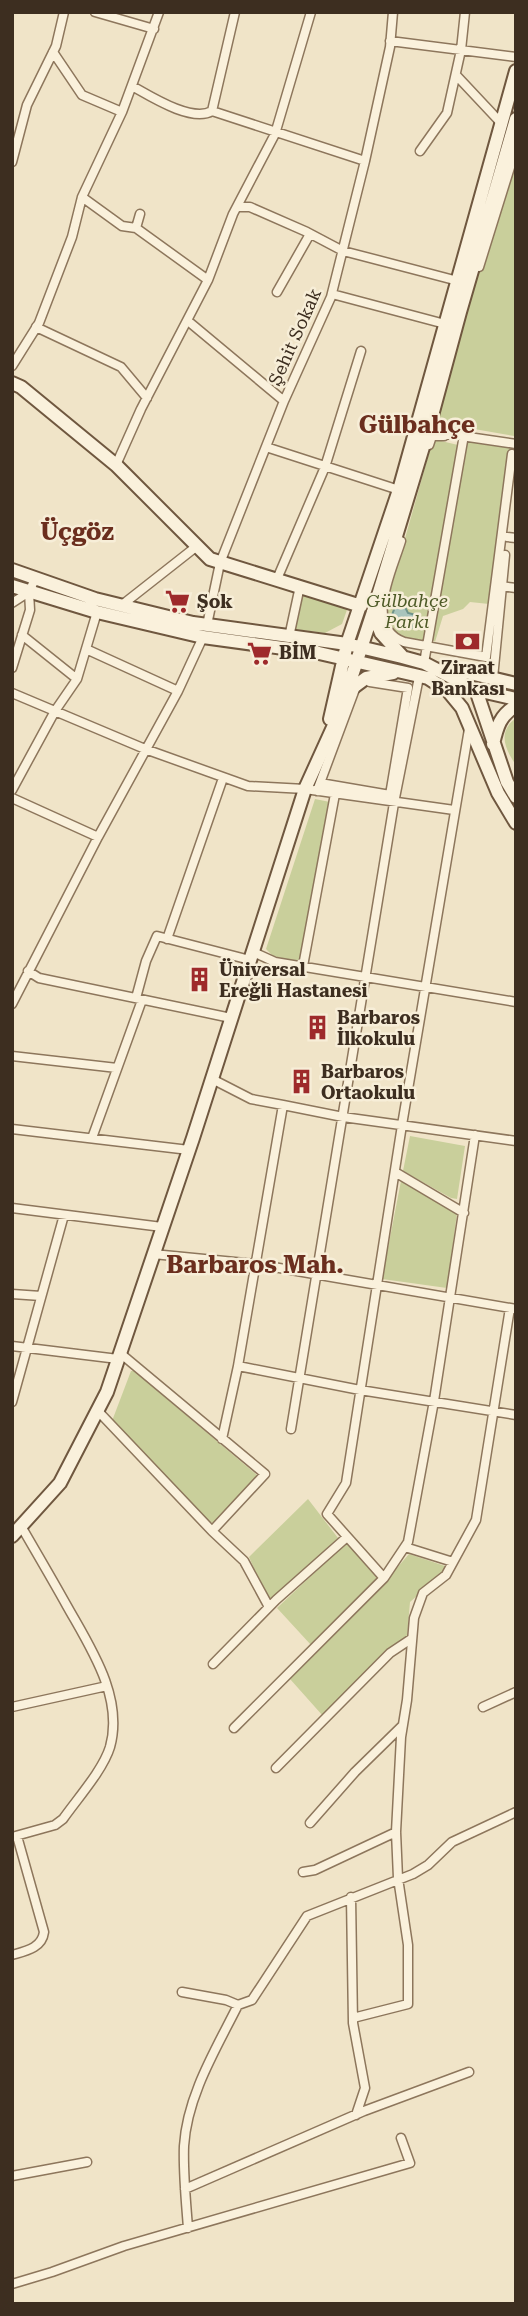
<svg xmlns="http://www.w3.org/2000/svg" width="528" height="2316" font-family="'Roboto Serif',serif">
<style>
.green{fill:#c9cf9b}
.water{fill:#a9c4bc;stroke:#6f938a;stroke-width:2}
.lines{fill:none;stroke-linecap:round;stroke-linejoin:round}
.street-casing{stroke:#8d765c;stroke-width:11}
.secondary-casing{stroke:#6f573f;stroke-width:16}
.street{stroke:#faf1dc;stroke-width:8}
.secondary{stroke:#faf1dc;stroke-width:12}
.labels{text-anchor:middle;stroke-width:5;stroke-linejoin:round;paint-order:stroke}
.street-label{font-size:18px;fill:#3d2e20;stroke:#f7eed8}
.park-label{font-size:18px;font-style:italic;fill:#4d5a26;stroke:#f7eed8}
.poi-label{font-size:18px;font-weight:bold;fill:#3d2e20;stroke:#f7eed8;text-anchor:start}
.district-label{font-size:24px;font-weight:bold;fill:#6b2e1e;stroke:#f7eed8}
</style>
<rect width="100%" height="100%" fill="#f0e4c8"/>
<path class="green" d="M516 140V422L514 436 434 422Z
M433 439 458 445 424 642 398 639 387 626 384 613Z
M467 441 511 447 489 604 470 602 463 609 443 616 435 642 431 638Z
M302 592 348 607 342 624 325 633 294 629Z
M516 718V765C505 749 497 732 516 718Z
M315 799 330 802 300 962 273 956 266 949Z
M410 1136 465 1146 457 1199 451 1198 403 1171Z
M401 1181 457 1213 447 1288 382 1279Z
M131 1371H134L257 1475 229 1510 214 1523 206 1521 112 1421Z
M308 1499 338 1538 269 1602 249 1557Z
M346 1543 377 1578 311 1645 277 1608Z
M409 1554 445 1566V1571L410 1602 407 1637 323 1716 290 1679 384 1583Z"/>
<path class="water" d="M399 603 404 605 408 613 416 615 413 621V628L400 626 398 620 392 615 395 607Z"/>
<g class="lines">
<defs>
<path id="street" d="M95 12 154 29
M235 12 212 111 365 161
M390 41 516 57
M53 52 82 95 122 112
M456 75 502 124
M132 86C150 96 192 123 212 111
M420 151 447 113 461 50 465 12
M12 162 27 105 56 46 64 12
M82 197 122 226 136 228
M237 207H250L307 232 343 251 458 281
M140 214 136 228 208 280
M479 267 516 148
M277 292 310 234
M332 294 445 324
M188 321 284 401
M36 327 121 367 147 398
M12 366 39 323 72 237 82 197 122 112 159 12
M441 433 516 444
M429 445 432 436H444
M266 447 399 490
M116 465 141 409 208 280 233 214 275 134 311 12
M507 537 516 538
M401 541C392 571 363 627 404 642L486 657 512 454
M277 579 325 467 361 351
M501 586 516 588
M12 603 29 592 35 579
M122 605 197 546
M207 625 220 563 284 401 331 297 365 161 390 47 393 12
M22 635 77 679
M289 637 300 586
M86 649 178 691
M424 663 464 435
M12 668 30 610 29 592
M493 678 505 555
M12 693 145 749 248 786 305 789 454 810
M320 783 390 795 408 688 370 682
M12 790 55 711 77 679 97 612
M317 791 355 689
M12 798 98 837
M167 939 223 778
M253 952 275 962 516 1002
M303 966 335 794
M28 971 39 978 231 1018
M136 998 146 961 157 936 250 960
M12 1004 98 837 178 691 203 637
M12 1056 117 1068
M212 1079 251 1099 283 1105 343 1117 516 1141
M283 1105 238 1366 360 1390 516 1415
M12 1129 189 1150
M92 1138 142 1000
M395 1172 464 1213
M12 1208 162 1227
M153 1254 256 1264 516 1309
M12 1294 41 1296
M12 1346 118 1359
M12 1402 64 1215
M97 1410 212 1531 265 1474 120 1353
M291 1429 394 803 419 677
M222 1439 238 1366
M212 1531 244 1561 269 1607
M405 1547 453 1562
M384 1578 327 1514 346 1483 402 1125 469 729
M213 1664 276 1600 347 1537
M12 1707 107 1686
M483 1707 516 1692
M234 1728 384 1578 408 1542 434 1401 475 1135
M276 1768 390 1653 411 1639
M310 1823 355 1772 402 1726
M12 1837 55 1825 63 1819C77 1799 103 1770 110 1747 124 1697 90 1647 67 1606 52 1579 36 1552 21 1526
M303 1872 315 1870 396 1832
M351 1897 353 2023 365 2088 356 2115
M12 1955C26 1951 42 1948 44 1932L17 1836
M182 1992 226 2000 238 2005
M353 2018 408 2004V1945L398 1878 396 1832 401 1737 407 1700 414 1618 423 1593 446 1575 476 1520 510 1308
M12 2176 87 2162
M185 2189 364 2111 469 2072
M188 2228C186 2201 183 2173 184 2146 187 2096 216 2049 238 2005L252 2000 307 1916 413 1874 428 1865 452 1842 516 1812
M12 2284 52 2272 124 2246 410 2163 401 2138"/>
<path id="secondary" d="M12 383 21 387 116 465 210 559 361 606
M12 570 95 599 193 623 347 644 402 657 424 663 476 690 507 782 516 797
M12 586 97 612 203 637 319 653 428 678 448 691 462 708 498 793 516 823
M373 612 381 633 402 656
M445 667 516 684
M472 689 516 699
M347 692 366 678 393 673
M330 719 347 644 399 490 516 71
M493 744C497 727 500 715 516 706
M12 1536 60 1483 107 1392 193 1138 305 789 340 712 373 612 427 434 460 312 516 119"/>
</defs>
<use href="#street" class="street-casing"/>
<use href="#secondary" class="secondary-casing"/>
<use href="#street" class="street"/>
<use href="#secondary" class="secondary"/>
</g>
<defs>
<symbol id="supermarket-bare" viewBox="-9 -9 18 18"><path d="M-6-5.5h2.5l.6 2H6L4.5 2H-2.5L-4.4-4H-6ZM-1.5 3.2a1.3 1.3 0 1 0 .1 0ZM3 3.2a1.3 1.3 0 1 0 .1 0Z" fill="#9e2a2b" stroke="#f7eed8" stroke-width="2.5" paint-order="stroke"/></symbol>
<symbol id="bank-bare" viewBox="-9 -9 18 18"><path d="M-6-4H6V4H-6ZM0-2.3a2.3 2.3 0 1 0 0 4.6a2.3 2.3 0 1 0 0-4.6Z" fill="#9e2a2b" stroke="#f7eed8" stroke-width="2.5" paint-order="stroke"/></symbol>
<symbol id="building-bare" viewBox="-9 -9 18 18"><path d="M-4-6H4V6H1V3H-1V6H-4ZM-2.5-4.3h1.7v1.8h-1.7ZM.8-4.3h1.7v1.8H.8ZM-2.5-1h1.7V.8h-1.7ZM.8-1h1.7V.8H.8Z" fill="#9e2a2b" stroke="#f7eed8" stroke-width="2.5" paint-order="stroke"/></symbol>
</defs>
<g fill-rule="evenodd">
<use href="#supermarket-bare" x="160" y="584" width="35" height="35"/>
<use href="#bank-bare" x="450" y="624" width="35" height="35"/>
<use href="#supermarket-bare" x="242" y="636" width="35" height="35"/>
<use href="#building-bare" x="182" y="962" width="35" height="35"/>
<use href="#building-bare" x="300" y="1010" width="35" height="35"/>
<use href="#building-bare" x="284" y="1064" width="35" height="35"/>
</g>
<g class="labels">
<g class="street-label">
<text transform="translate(295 337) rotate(-66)" y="6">Şehit Sokak</text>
</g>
<g class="park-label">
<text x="407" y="607">Gülbahçe<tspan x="407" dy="21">Parkı</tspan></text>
</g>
<g class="poi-label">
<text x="197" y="608">Şok</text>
<text x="279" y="659">BİM</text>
<text x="468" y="674" text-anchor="middle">Ziraat<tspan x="468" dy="21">Bankası</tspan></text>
<text x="219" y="976">Üniversal<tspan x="219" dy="21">Ereğli Hastanesi</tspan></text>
<text x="337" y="1024">Barbaros<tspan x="337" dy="21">İlkokulu</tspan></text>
<text x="321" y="1078">Barbaros<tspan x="321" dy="21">Ortaokulu</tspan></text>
</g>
<g class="district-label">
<text x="417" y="433">Gülbahçe</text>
<text x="77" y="540">Üçgöz</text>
<text x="255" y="1273">Barbaros Mah.</text>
</g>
</g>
<rect width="528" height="2316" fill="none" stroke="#3d2e20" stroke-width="28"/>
</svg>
